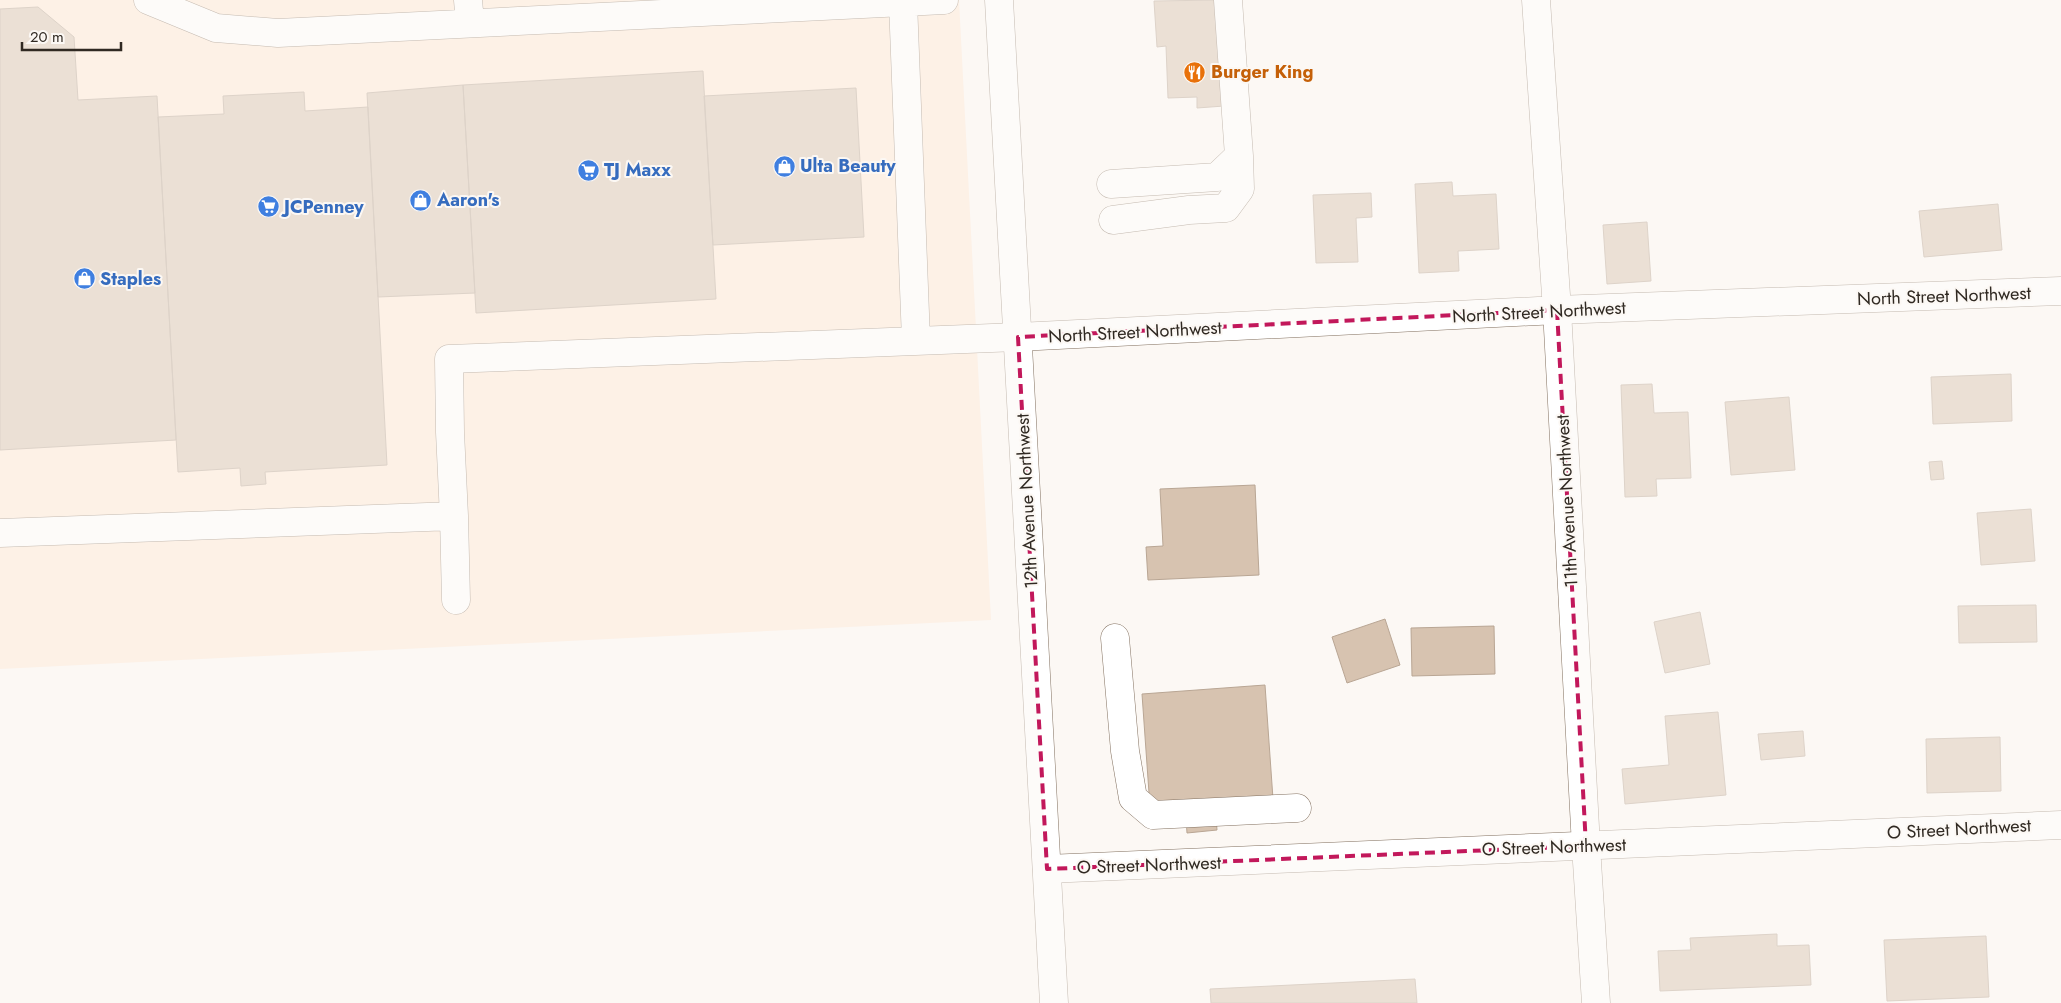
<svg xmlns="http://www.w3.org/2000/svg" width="2061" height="1003" font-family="Jost,sans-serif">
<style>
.built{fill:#fee8d5}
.building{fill:#d7c3b0;stroke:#b9a694}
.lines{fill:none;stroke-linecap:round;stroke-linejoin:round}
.minor-casing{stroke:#837160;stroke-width:29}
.major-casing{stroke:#837160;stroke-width:29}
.minor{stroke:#fff;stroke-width:28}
.major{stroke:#fff;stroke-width:28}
.marked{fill:none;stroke:#c2185b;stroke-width:4;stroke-dasharray:10 6;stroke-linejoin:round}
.labels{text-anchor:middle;stroke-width:4;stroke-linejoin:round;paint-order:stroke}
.food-label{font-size:18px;font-weight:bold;fill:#c56008;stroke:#fcf8f4;text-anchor:start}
.shop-label{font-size:18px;font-weight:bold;fill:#366cbe;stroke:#fcf8f4;text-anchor:start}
.street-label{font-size:18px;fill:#302922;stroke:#fcf8f4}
</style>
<rect width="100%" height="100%" fill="#fcf8f4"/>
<path class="built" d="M0 0H959L991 620 0 669Z"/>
<path class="building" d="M1219 0 1224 106 1197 108V97L1168 98 1166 46 1157 47 1154 1Z
M38 7 74 37 78 100 157 96 176 440 0 450V9Z
M703 71 716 299 476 313 463 85Z
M463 85 475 293 378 297 367 93Z
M856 88 864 237 713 245 704 96Z
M304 92 305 111 368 107 387 465 265 472 266 484 241 486 240 468 178 472 158 117 224 114 223 96Z
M1452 182 1453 196 1496 194 1499 249 1458 251 1459 271 1419 273 1415 184Z
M1371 193 1372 217 1356 218 1358 262 1316 263 1313 195Z
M1998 204 2002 250 1924 257 1919 211Z
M1647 222 1651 281 1607 284 1603 225Z
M2011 374 2012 421 1933 424 1931 377Z
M1652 384 1654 413 1688 412 1691 478 1656 479 1657 496 1625 497 1621 385Z
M1789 397 1795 470 1731 475 1725 402Z
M1942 461 1944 479 1931 480 1929 462Z
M1255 485 1259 575 1148 580 1146 547 1163 546 1160 489Z
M2031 509 2035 561 1981 565 1977 513Z
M2036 605 2037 642 1959 643 1958 606Z
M1700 612 1710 664 1665 673 1654 622Z
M1385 619 1400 665 1347 683 1332 637Z
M1494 626 1495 674 1412 676 1411 628Z
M1265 685 1273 799 1215 803 1217 830 1187 833 1185 804 1150 807 1142 694Z
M1718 712 1726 795 1625 804 1622 769 1669 765 1665 716Z
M1803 731 1805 756 1761 760 1758 734Z
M2000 737 2001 791 1927 793 1926 739Z
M1777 934V946L1809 945 1811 985 1660 991 1658 951 1691 950 1690 938Z
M1986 936 1989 997 1887 1001 1884 940Z
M1415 979 1417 1003H1211L1210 989Z"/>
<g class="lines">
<defs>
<path id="minor" d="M148 0 216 28 278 33 944 0
M468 0 470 23
M1536 0 1557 310 1586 846 1596 1003
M903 2 916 340
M1111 184 1217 177 1239 156 1228 0
M1113 220 1189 210 1226 208 1240 189 1239 156
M454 516 456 600
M0 533 454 516 450 432 449 359 1018 337 1557 310 2061 291
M1115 638 1125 751 1133 798 1153 815 1297 808
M1047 869 2061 825"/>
<path id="major" d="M999 0 1054 1003"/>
</defs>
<use href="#minor" class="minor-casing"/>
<use href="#major" class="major-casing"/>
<use href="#minor" class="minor"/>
<use href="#major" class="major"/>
</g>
<path d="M0 0H2061V1003H0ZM1557 310 1586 846 1047 869 1018 337Z" fill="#fcf8f4" fill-opacity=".55" fill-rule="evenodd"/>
<path class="marked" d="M1557 310 1586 846 1047 869 1018 337Z"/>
<defs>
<symbol id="restaurant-disc" viewBox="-11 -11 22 22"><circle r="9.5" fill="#e8710a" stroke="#fcf8f4"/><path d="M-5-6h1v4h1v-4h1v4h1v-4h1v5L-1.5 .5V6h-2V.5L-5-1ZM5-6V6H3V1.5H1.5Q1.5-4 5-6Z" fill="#fff"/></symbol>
<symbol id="shop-disc" viewBox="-11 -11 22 22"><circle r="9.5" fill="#3f7fe0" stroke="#fcf8f4"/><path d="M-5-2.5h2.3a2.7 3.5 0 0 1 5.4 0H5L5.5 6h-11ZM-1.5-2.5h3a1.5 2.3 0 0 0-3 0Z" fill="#fff"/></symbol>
<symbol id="supermarket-disc" viewBox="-11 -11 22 22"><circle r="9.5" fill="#3f7fe0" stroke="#fcf8f4"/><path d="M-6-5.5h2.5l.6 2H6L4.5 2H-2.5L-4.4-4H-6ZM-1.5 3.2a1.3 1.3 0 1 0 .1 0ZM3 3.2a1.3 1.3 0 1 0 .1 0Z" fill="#fff"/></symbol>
</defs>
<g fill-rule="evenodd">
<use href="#restaurant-disc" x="1182" y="60" width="25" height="25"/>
<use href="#shop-disc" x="772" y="154" width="25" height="25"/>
<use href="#supermarket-disc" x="576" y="158" width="25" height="25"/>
<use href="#shop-disc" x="408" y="188" width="25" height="25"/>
<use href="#supermarket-disc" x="256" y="194" width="25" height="25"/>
<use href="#shop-disc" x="72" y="266" width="25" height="25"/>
</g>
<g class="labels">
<g class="food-label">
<text x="1211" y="78">Burger King</text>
</g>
<g class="shop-label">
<text x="800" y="172">Ulta Beauty</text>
<text x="604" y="176">TJ Maxx</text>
<text x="437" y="206">Aaron's</text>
<text x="284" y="213">JCPenney</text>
<text x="100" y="285">Staples</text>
</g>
<g class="street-label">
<text transform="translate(1944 296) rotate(-2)" y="6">North Street Northwest</text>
<text transform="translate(1539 312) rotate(-3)" y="6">North Street Northwest</text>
<text transform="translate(1135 332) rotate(-3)" y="6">North Street Northwest</text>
<text transform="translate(1027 501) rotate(-93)" y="6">12th Avenue Northwest</text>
<text transform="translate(1567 501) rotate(-93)" y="6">11th Avenue Northwest</text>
<text transform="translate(1959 829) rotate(-3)" y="6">O Street Northwest</text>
<text transform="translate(1554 847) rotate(-2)" y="6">O Street Northwest</text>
<text transform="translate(1149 865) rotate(-2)" y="6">O Street Northwest</text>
</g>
</g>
<path d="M22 42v8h99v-8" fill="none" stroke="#302922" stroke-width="2.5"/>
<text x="30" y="42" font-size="15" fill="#302922" stroke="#fcf8f4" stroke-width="4" paint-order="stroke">20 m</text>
</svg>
